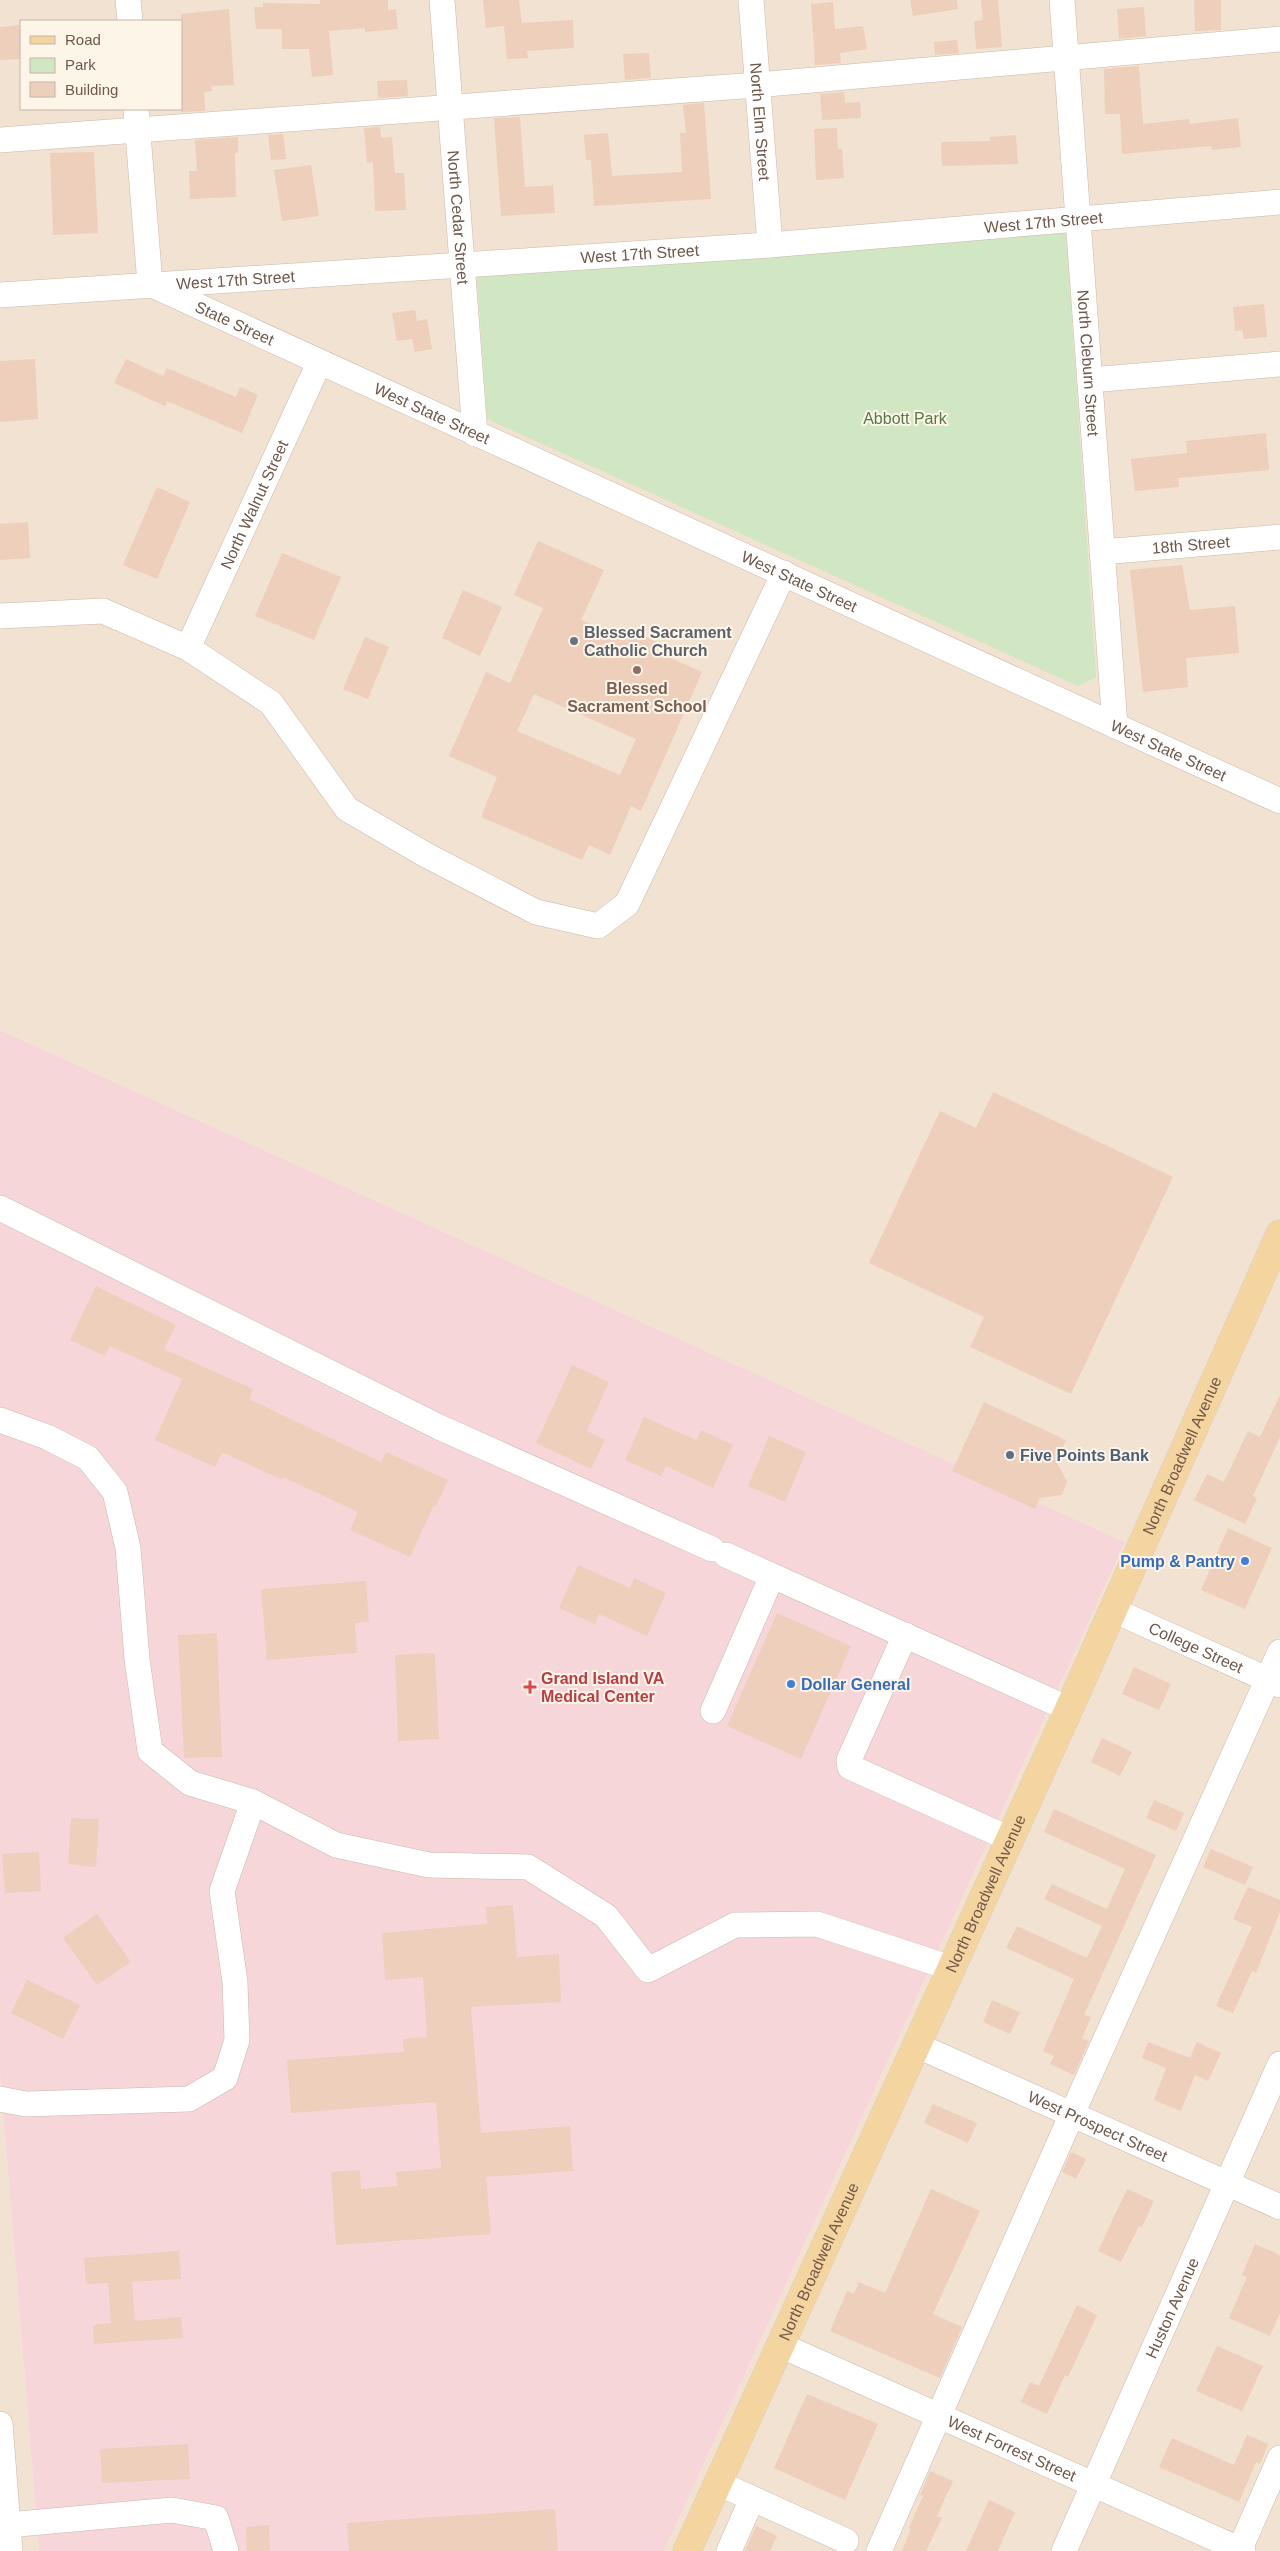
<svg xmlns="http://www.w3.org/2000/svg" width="1280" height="2551" font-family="Helvetica,sans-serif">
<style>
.residential{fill:#f1e2d1;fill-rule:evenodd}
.medical{fill:#f7d6da}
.green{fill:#d1e6c2}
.building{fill:#edcfbc;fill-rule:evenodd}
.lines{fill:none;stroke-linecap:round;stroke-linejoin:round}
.minor-casing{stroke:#cab8aa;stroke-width:26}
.major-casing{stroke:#d7d0cd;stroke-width:29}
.minor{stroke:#fff;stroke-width:25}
.major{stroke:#f4d49f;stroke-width:28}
.worship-dot{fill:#6b7280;stroke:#fdf5e8;stroke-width:2}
.education-dot{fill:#8d6e63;stroke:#fdf5e8;stroke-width:2}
.service-dot{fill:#5c6f8a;stroke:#fdf5e8;stroke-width:2}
.shop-dot{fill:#3f7fe0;stroke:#fdf5e8;stroke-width:2}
.health-dot{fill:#e0444e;stroke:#fdf5e8;stroke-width:2}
.labels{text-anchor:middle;stroke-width:4;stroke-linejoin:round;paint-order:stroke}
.street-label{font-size:16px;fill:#70584b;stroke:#fdf5e8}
.park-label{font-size:16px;fill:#567a47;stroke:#fdf5e8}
.worship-label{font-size:16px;font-weight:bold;fill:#5b616d;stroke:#fdf5e8;text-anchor:start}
.education-label{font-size:16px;font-weight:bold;fill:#785e54;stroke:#fdf5e8}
.service-label{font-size:16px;font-weight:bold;fill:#4e5e75;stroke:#fdf5e8;text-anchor:start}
.shop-label{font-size:16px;font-weight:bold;fill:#366cbe;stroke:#fdf5e8;text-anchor:end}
.health-label{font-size:16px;font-weight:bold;fill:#be3a42;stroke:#fdf5e8;text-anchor:start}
</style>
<rect width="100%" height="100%" fill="#faf1e2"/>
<path class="residential" d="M0 0H1280V2551H664L1125 1542 0 1030ZM21 21H181V109H21Z
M0 2075 39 2551H0Z"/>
<path class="medical" d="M0 1030 1125 1542 664 2551H39L0 2075Z"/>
<path class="green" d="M1066 233 1096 677 1078 686 487 419 477 277Z"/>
<path class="building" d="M320 0H388V10L396 9 398 29 365 32V28L329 31 333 75 312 77 309 49H282V29H256L254 7H263V3L320 4Z
M483 0H519L522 23 573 20 574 48 527 51 528 58 507 59 504 26 486 28Z
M910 0H957L958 9 913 16Z
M981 0H998L1002 47 976 49 974 21 983 20Z
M1194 0H1221V30L1195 31Z
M833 2 835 29 863 26 867 49 840 53 841 63 815 65 811 4Z
M1144 7 1146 36 1119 39 1117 9Z
M229 9 234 85 211 86 212 91 204 92 205 111 181 112V14Z
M21 25V59L0 60V27Z
M957 40 959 53 935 55 934 42Z
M649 53 651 78 625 80 623 54Z
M1139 66 1143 124 1189 119 1190 124 1238 118 1241 147 1212 150 1211 146 1122 154 1120 114H1105L1104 69Z
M407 80 408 96 378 98 377 81Z
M844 92 845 103 860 102 861 118 822 120 820 94Z
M704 103 711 199 594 206 591 160H586L584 135 608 133 612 176 682 172 680 133H686L683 105Z
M520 117 525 187 553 185 555 213 501 216 494 118Z
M380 127 381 138 392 137 395 173H404L406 210 375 211 373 162 367 163 364 128Z
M837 128 838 149H842L844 178 816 180 814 129Z
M283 134 286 159 271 160 268 135Z
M1016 135 1018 164 942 166 941 142 990 141V137Z
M238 137V152L235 153 236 197 190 199 189 171H197L195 140Z
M94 152 98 233 53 235 50 153Z
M311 165 319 216 282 221 274 170Z
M1264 304 1267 337 1244 339 1242 330 1235 331 1233 307Z
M415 310 417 321 427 319 432 349 415 352 412 339 397 341 392 313Z
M35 359 38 419 0 422V361Z
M126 359 163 376 167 368 236 397 240 387 258 395 242 433 167 401 165 406 114 383Z
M1266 433 1269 470 1178 478 1179 487 1135 491 1131 459 1187 453 1186 441Z
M157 487 190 502 157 579 123 565Z
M28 522 30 558 0 560V524Z
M538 541 604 570 581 620 620 637 624 627 659 643 655 651 702 672 641 811 631 806 610 855 589 845 582 860 481 817 497 777 449 756 486 672 510 683 543 608 514 595ZM534 694 636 739 620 775 517 731Z
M282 553 341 577 314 640 255 616Z
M1182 565 1190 610 1235 606 1239 653 1186 658 1188 687 1143 692 1130 570Z
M463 590 502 607 480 656 442 638Z
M365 637 389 647 368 699 343 689Z
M993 1092 1173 1177 1071 1394 970 1347 984 1317 869 1263 940 1111 976 1128Z
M96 1286 176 1325 164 1349 253 1389 249 1399 381 1462 386 1452 448 1480 436 1506 434 1505 410 1557 350 1530 358 1512 283 1477 282 1480 222 1452 215 1467 155 1440 182 1379 110 1346 105 1356 70 1340Z
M572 1365 609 1382 587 1431 605 1440 591 1469 536 1443Z
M1280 1395V1437L1253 1496 1257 1498 1245 1524 1194 1500 1207 1474 1224 1482 1248 1431 1260 1437Z
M984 1402 1066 1440 1056 1462 1067 1481 1062 1495 1040 1498 1035 1509 952 1471Z
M644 1417 696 1440 701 1430 733 1445 713 1488 666 1466 661 1476 625 1460Z
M769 1436 806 1452 785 1502 748 1486Z
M1228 1528 1272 1548 1245 1609 1201 1590Z
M578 1565 630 1588 634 1578 666 1593 647 1636 599 1614 595 1624 559 1608Z
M366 1581 369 1622 355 1623 357 1653 267 1660 261 1589Z
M777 1613 851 1646 801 1759 727 1726Z
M217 1633 222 1757 184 1758 178 1635Z
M435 1653 439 1739 398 1741 395 1655Z
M1134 1667 1171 1684 1159 1710 1122 1694Z
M1102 1738 1132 1752 1120 1776 1091 1762Z
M1154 1800 1184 1813 1176 1831 1146 1818Z
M1054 1809 1156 1855 1084 2015 1091 2017 1082 2039 1089 2041 1074 2075 1050 2064 1054 2056 1043 2051 1074 1979 1006 1948 1017 1926 1087 1958 1102 1926 1044 1899 1052 1884 1107 1909 1125 1869 1044 1832Z
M71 1818 99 1819 96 1867 68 1864Z
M1211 1849 1253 1867 1245 1885 1203 1867Z
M39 1852 41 1891 5 1893 2 1854Z
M1248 1887 1280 1900V1912L1256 1973 1252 1971 1233 2013 1216 2006 1252 1927 1233 1919Z
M513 1905 517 1957 559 1954 561 2002 471 2007 481 2133 570 2126 573 2171 486 2177 491 2234 336 2245 331 2172 360 2170 361 2189 397 2186 396 2172 441 2168 436 2102 291 2113 287 2060 404 2052 403 2039 427 2037 423 1977 385 1980 382 1933 487 1924 486 1907Z
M97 1914 131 1962 97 1985 63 1938Z
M27 1980 80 2005 63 2039 11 2013Z
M992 2000 1020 2012 1010 2034 983 2022Z
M1148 2042 1190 2058 1197 2042 1221 2053 1208 2081 1195 2075 1181 2111 1154 2100 1166 2068 1142 2058Z
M933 2104 977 2123 968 2143 924 2123Z
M1071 2152 1086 2159 1076 2179 1062 2172Z
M931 2189 980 2211 933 2314 962 2327 940 2378 830 2331 847 2291 854 2294 859 2282 885 2293Z
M1127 2189 1154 2201 1142 2227 1139 2226 1121 2262 1098 2251Z
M1255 2244 1280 2255V2313L1270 2336 1229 2318 1247 2277 1242 2275Z
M179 2251 181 2279 132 2282 135 2321 181 2317 183 2338 94 2344 93 2325 111 2323 108 2283 86 2284 84 2258Z
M1077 2305 1097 2315 1068 2377 1065 2375 1047 2414 1021 2402 1030 2382 1039 2386Z
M1217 2346 1263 2366 1242 2411 1196 2391Z
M807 2394 878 2424 845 2500 774 2468Z
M1247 2435 1268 2444 1260 2464 1256 2462 1239 2502 1159 2467 1172 2438 1234 2465Z
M188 2444 190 2479 102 2483 100 2449Z
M930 2471 953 2481 937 2516 942 2518 926 2551H902L911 2529 909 2528 923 2496 920 2495Z
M989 2500 1015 2512 998 2551H966Z
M555 2509 558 2551H349L347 2523Z
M269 2525 270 2551H247L246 2527Z
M756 2526 777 2536 770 2551H745Z"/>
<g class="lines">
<defs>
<g id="minor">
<path d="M128 0 130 21"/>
<path id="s1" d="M442 0 475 434"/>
<path id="s2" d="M751 0 770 245"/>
<path id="s3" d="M1062 0 1115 726"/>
<path d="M136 109 150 284"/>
<path d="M0 140 757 85 1280 39"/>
<path id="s4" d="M152 285 1280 801"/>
<path id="s5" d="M0 295 770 245 1280 202"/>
<path d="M1090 380 1280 364"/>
<path id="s6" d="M1102 552 1280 537"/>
<path d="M0 616 103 611 188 648 271 703 347 809 426 855 536 912 598 926 627 904 784 573"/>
<path id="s7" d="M188 648 319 363"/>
<path d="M0 1208 439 1427 712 1549"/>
<path d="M0 1420 47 1437 88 1458 115 1492 128 1548 137 1659 150 1751 190 1783 253 1802 336 1845 429 1865 528 1867 606 1916 648 1970 735 1925 817 1924 951 1968"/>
<path d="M726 1555 1069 1709"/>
<path id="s8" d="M1113 1610 1280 1685"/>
<path d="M905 1635 849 1760 850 1767 1010 1839"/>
<path d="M713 1711 772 1576"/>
<path id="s9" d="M916 2045 1280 2207"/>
<path d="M0 2099 26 2104 189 2099 225 2078 237 2040 235 1982 222 1891 253 1802"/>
<path id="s10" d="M780 2345 1243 2551"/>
<path d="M0 2424 10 2551"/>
<path d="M718 2483 846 2541"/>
<path d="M8 2525 172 2510 216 2518 226 2551"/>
<path d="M729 2551 752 2499"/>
<path d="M879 2551 1072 2114 1280 1652"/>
<path id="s11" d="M1064 2551 1280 2064"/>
<path d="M1239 2551 1280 2458"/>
</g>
<g id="major">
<path id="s12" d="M687 2551 1069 1709 1280 1234"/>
</g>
</defs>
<use href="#minor" class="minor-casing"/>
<use href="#major" class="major-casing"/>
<use href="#minor" class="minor"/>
<use href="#major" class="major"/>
</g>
<circle class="worship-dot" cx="574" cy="641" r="5"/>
<circle class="education-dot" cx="637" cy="670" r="5"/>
<circle class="service-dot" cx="1010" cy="1455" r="5"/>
<g class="shop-dot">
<circle cx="1245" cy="1561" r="5"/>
<circle cx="791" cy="1684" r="5"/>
</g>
<path class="health-dot" d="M527.5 1679.5h5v5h5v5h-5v5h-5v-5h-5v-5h5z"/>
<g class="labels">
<g class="street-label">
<text dy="6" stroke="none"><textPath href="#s2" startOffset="122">North Elm Street</textPath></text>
<text dy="6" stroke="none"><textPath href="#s1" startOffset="218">North Cedar Street</textPath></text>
<text dy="6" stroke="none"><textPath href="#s5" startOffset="1046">West 17th Street</textPath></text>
<text dy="6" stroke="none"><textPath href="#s5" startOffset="641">West 17th Street</textPath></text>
<text dy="6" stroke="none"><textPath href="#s5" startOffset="236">West 17th Street</textPath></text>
<text dy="6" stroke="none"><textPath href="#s4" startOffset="91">State Street</textPath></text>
<text dy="6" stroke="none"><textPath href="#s3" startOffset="364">North Cleburn Street</textPath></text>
<text dy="6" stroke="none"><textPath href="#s4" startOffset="308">West State Street</textPath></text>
<text dy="6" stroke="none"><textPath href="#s7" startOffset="158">North Walnut Street</textPath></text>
<text dy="6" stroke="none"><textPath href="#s6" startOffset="89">18th Street</textPath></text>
<text dy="6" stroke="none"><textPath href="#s4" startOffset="712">West State Street</textPath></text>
<text dy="6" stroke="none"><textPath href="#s4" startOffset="1118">West State Street</textPath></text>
<text dy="6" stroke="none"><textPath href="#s12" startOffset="1202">North Broadwell Avenue</textPath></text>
<text dy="6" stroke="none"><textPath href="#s8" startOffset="91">College Street</textPath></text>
<text dy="6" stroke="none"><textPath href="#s12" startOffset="722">North Broadwell Avenue</textPath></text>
<text dy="6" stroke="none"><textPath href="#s9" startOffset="199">West Prospect Street</textPath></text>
<text dy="6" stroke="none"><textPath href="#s12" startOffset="318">North Broadwell Avenue</textPath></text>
<text dy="6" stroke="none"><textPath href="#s11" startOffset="266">Huston Avenue</textPath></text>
<text dy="6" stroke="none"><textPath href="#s10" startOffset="254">West Forrest Street</textPath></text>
</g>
<g class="park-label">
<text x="905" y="424">Abbott Park</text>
</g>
<g class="worship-label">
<text x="584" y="638">Blessed Sacrament<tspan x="584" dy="18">Catholic Church</tspan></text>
</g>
<g class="education-label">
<text x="637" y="694">Blessed<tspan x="637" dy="18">Sacrament School</tspan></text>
</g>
<g class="service-label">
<text x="1020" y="1461">Five Points Bank</text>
</g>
<g class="shop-label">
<text x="1235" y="1567">Pump &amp; Pantry</text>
<text x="801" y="1690" text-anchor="start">Dollar General</text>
</g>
<g class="health-label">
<text x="541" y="1684">Grand Island VA<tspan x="541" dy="18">Medical Center</tspan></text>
</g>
</g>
<rect x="20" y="20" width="162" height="90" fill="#fdf5e8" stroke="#c5b6a9"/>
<rect x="30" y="36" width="25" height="8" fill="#f4d49f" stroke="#c5b6a9"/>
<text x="65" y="45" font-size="15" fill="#70584b">Road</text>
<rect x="30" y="58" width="25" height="15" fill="#d1e6c2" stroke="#c5b6a9"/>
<text x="65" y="70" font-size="15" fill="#70584b">Park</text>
<rect x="30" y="82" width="25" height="15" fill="#edcfbc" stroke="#c5b6a9"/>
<text x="65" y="95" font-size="15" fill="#70584b">Building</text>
</svg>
